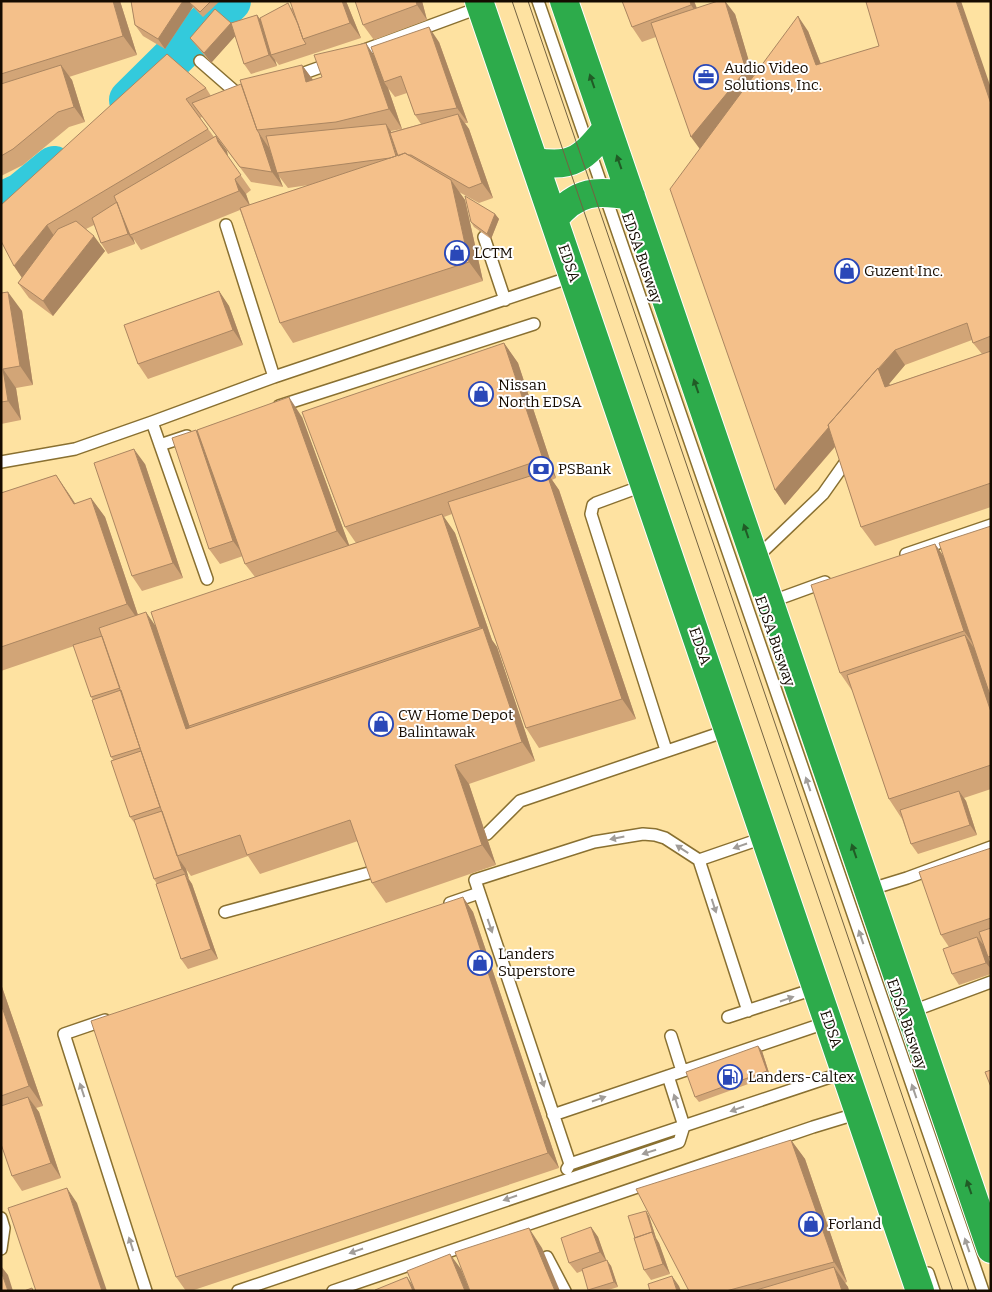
<svg xmlns="http://www.w3.org/2000/svg" width="992" height="1292" font-family="Bitter,serif">
<style>
.lines{fill:none;stroke-linecap:round;stroke-linejoin:round}
.river{stroke:#33cadc;stroke-width:42}
.lane-casing{stroke:#897031;stroke-width:14}
.highway-casing{stroke:#fff;stroke-width:30}
.lane{stroke:#fff;stroke-width:11}
.highway{stroke:#2dab4b;stroke-width:28}
.tram{stroke:#736241;stroke-width:1}
.wall{fill:#d2a577;fill-rule:evenodd}
.shaded-wall{fill:#ab8661}
.building{fill:#f4c08a;stroke:#ab8661}
.oneway{fill:#215b26}
.oneway2{fill:#a19d99}
.labels{text-anchor:middle;stroke-width:4;stroke-linejoin:round;paint-order:stroke}
.poi-label{font-size:15px;fill:#150b00;stroke:#fff;text-anchor:start}
.street-label{font-size:15px;fill:#150b00;stroke:#fff}
</style>
<rect width="100%" height="100%" fill="#fee2a1"/>
<g class="lines">
<path class="river" d="M130 100 230 1
M1 203 21 194 54 167"/>
<defs>
<path id="lane" d="M538 1 983 1291
M356 53 481 7
M200 61 240 96 242 95
M293 77 332 63
M226 225 274 377
M484 237 505 300
M279 406 534 324
M152 422 207 579
M160 445 187 436
M1 462 75 449 152 422 274 377 574 276
M645 485 596 503 593 505 591 514 666 750
M906 554 991 525
M756 558 823 494 847 460
M770 602 825 582
M487 834 520 801 729 730
M699 860 766 837
M868 890 907 878 991 847
M450 903 479 893
M225 912 376 871
M910 1012 991 982
M728 1017 817 988
M105 1020 64 1034 146 1291
M671 1036 682 1071
M553 1115 828 1022
M570 1164 475 880 594 842 643 834 655 835 665 838 699 860 748 1011
M567 1169 570 1164 845 1072
M1 1218 4 1228 1 1249
M547 1257 565 1291
M928 1273 934 1291
M238 1291 679 1142 684 1126 668 1076
M333 1291 813 1127 859 1113"/>
<path id="highway" d="M479 1 920 1291
M564 1 991 1249
M534 161C572 170 586 156 607 128
M554 219C577 190 597 190 631 196"/>
</defs>
<use href="#lane" class="lane-casing"/>
<use href="#highway" class="highway-casing"/>
<use href="#lane" class="lane"/>
<use href="#highway" class="highway"/>
<path class="tram" d="M512 1 953 1291
M528 1 969 1291"/>
</g>
<path class="wall" d="M1 1H120L137 55 69 77 72 80 85 122 69 127 23 165 1 176Z
M131 1H220L203 17 193 7 165 49 143 36 135 25Z
M346 1 361 38 279 65 275 60 277 66 251 74 244 64 235 36 211 63 198 48 190 38 231 23 257 15 260 19 292 8Z
M422 1 427 20 374 40 363 25Z
M622 1H694L697 8 735 14 753 76 808 31 821 64 991 88V507L875 546 861 527 835 447 785 505 775 490 700 149 656 37 642 42 632 27ZM972 340 973 343 982 354 890 385 889 384 905 365Z
M439 42 468 123H465L469 129 493 198 479 203 459 192 465 200 483 281 293 343 280 323 240 210 141 250 133 238 135 244 108 254 101 243 94 225 86 229 105 251 53 316 29 298 18 283 22 278 14 266 167 54 206 88 211 96 302 65 313 80 322 77 375 56ZM388 88 395 97 407 93 415 115 421 124 391 132V131L402 129ZM202 117 251 182 283 187 278 175 288 188 309 185 250 205 246 194 251 190 228 157 227 151 216 136 214 137 200 118Z
M495 214 499 219 491 239 474 227 471 222Z
M219 291 229 306 243 345 148 379 138 364Z
M1 293 22 311 33 385 16 388 21 420 1 424Z
M504 343 518 363 556 478 552 480 559 490 636 719 539 748 526 728 452 514 444 517 455 533 492 640 497 647 535 761 469 784 496 865 386 903 372 883 358 841 260 874 248 856 191 876 186 869 189 879 192 884 218 959 188 969 181 959 157 884 154 879 136 825 130 817 114 761 111 757 93 700 91 697 74 646 1 671V493L56 475 75 504 91 498 105 517 138 615 155 625 255 577 245 564 243 556 220 564 209 549 196 430 199 435 302 417 349 545 356 543 345 527Z
M145 464 183 578 142 591 132 576Z
M991 526V789L964 798 966 801 977 835 918 854 911 844 902 819 889 799 853 692 840 673 935 544 944 557Z
M991 848V961L988 957 985 949 991 965V974L959 985 952 974 949 947 941 935Z
M463 897 473 912 559 1168 191 1291H186L176 1277Z
M1 984 43 1106 36 1108 39 1112 61 1178 22 1191 12 1176 1 1144Z
M758 1046 762 1051 770 1076 699 1102 695 1097Z
M791 1140 805 1159 847 1282 845 1283 848 1287 849 1291H689Z
M646 1211 649 1216 656 1238 659 1243 670 1274 651 1280 644 1270 635 1238Z
M591 1227 598 1237 606 1261 611 1266 618 1287 605 1291H589L582 1271 577 1273 569 1263Z"/>
<path class="shaded-wall" d="M113 1H120L137 55 123 36Z
M183 1H191L189 2 193 7 165 49 158 39Z
M342 1H346L361 38 350 23Z
M416 1H422L427 20 417 5Z
M690 1H694L701 20 691 5Z
M725 1 735 14 756 85 702 152 691 137Z
M956 1H961L991 88V104Z
M257 15 264 25 271 55 275 60 277 66 269 55Z
M798 16 808 31 827 80 816 65Z
M231 23 238 33 211 63 204 53Z
M429 27 439 42 468 123 457 108Z
M366 43 379 63 384 82 388 88 402 129 389 109Z
M61 65 72 80 85 122 74 107Z
M302 65 316 84 306 82Z
M458 114 469 129 493 198 482 183Z
M386 124 396 139 402 156 397 157Z
M259 133 269 148 283 187 272 172Z
M216 136 227 151 228 157 218 142Z
M235 179 246 194 250 206 239 191Z
M451 180 465 200 483 281 469 262Z
M117 202 130 235 133 238 135 244 128 234Z
M495 214 499 219 491 239 487 234Z
M47 225 60 245 27 285 14 266Z
M94 236 105 251 53 316 43 301Z
M219 291 229 306 243 345 233 330Z
M8 292 22 311 33 385 20 366Z
M504 343 518 363 556 478 543 459Z
M895 350 905 365 889 384 892 387 885 388 785 505 775 490Z
M3 369 16 388 21 420 8 401Z
M289 397 302 417 351 550 337 531Z
M196 430 206 445 244 556 233 541Z
M134 449 145 464 183 578 173 563Z
M546 471 559 490 636 719 622 699Z
M56 475 69 494 88 523 74 504Z
M91 498 105 517 141 624 127 604Z
M442 514 455 533 492 640 497 647 535 761 522 742 485 634 480 627Z
M935 544 949 564 978 651 964 631Z
M146 612 159 631 189 726 194 732 186 729Z
M965 635 979 655 991 690V712Z
M455 765 469 784 496 865 482 845Z
M959 791 966 801 977 835 970 825Z
M179 859 186 869 189 879 182 869Z
M185 874 192 884 218 959 211 949Z
M463 897 473 912 559 1168 548 1153Z
M977 937 985 947 991 965V969L986 963Z
M1 984 43 1106 29 1086 1 1004Z
M758 1046 762 1051 770 1076 767 1071Z
M28 1097 39 1112 61 1178 51 1163Z
M791 1140 805 1159 847 1282 834 1262Z
M67 1188 77 1203 107 1291H102Z
M646 1211 649 1216 656 1238 659 1243 670 1274 663 1264Z
M591 1227 598 1237 607 1262 600 1252Z
M529 1228 542 1248 560 1291H555Z
M450 1254 461 1269 470 1291H465Z
M607 1260 611 1266 618 1287 614 1282Z
M1 1266 8 1275 13 1291H8L1 1271Z
M834 1267 848 1287 849 1291H842Z
M672 1276 679 1286 681 1291H677Z
M407 1277 414 1287 416 1291H413Z"/>
<path class="building" d="M1 1H113L123 36 1 74Z
M131 1H183L158 39 135 25Z
M190 1H211L200 12 189 2Z
M290 1H342L350 23 303 39Z
M355 1H416L417 5 363 25Z
M622 1H690L691 5 632 27Z
M718 1H725L746 70 691 137 651 23Z
M870 1H956L991 104V336L973 343 967 323 895 350 878 369V368L828 425 829 427 775 490 670 189 798 16 816 65 879 46 866 2Z
M288 3 298 24 303 39 306 44 271 55 260 18Z
M215 9 231 23 257 15 269 55 244 64 231 23 204 53 190 38Z
M429 27 457 108 415 115 401 76 384 82 371 47Z
M366 43 389 109 336 122 257 130 240 80 302 65 306 82 322 77 314 55Z
M167 54 206 88 186 99 208 129 47 225 14 266 1 241V205Z
M61 65 74 107 58 112 13 149 1 156V84Z
M241 84 257 130 259 133 272 172 240 167 192 103Z
M458 114 482 183 469 188 411 155H408L405 153 398 156 390 133Z
M386 124 396 156 390 158 277 173 266 136Z
M216 136 218 142 241 175 235 179 239 191 130 235 114 196Z
M405 153 451 180 469 262 280 323 240 208Z
M465 196 495 214 487 234 471 222Z
M117 202 128 234 101 243 92 218Z
M76 221 94 236 43 301 18 283 58 229Z
M219 291 233 330 138 364 124 325Z
M8 292 20 366 3 369 8 401 1 402V293Z
M504 343 543 459 345 527 302 412Z
M991 351V483L861 527 828 425 878 368 885 387Z
M289 397 337 531 245 564 197 430Z
M196 430 233 541 209 549 172 438Z
M134 449 173 563 132 576 94 463Z
M546 471 622 699 526 728 448 502Z
M56 475 74 504 91 498 127 604 1 647V493Z
M442 514 480 627 189 726 151 612Z
M991 526V698L939 543Z
M935 544 964 631 840 673 811 585Z
M146 612 186 729 483 628 522 742 455 765 482 845 372 883 350 820 247 855 240 835 177 856 99 628Z
M965 635 991 712V765L889 799 847 675Z
M102 636 120 688 91 697 73 645Z
M121 690 140 748 111 757 92 700Z
M141 751 160 807 130 817 111 761Z
M959 791 970 825 911 844 900 810Z
M162 811 182 869 154 879 134 820Z
M991 848V918L941 935 919 872Z
M185 874 211 949 181 959 156 884Z
M463 897 548 1153 176 1277 91 1021Z
M991 928V956L988 957 979 932Z
M977 937 986 963 952 974 943 949Z
M1 1004 29 1086 1 1096Z
M758 1046 767 1071 695 1097 686 1072Z
M991 1070V1087L985 1072Z
M28 1097 51 1163 12 1176 1 1144V1106Z
M791 1140 834 1262 726 1291H689L636 1189Z
M67 1188 102 1291H36L8 1208Z
M646 1211 653 1234 652 1232 635 1238 628 1216Z
M591 1227 600 1252 569 1263 561 1238Z
M529 1228 555 1291H470L455 1252Z
M652 1232 663 1264 644 1270 634 1238Z
M450 1254 465 1291H415L407 1271Z
M607 1260 614 1282 588 1290 582 1269Z
M834 1267 842 1291H753Z
M1 1271 8 1291H1Z
M672 1276 677 1291H650L648 1284Z
M407 1277 413 1291H375V1290Z
M32 1288 33 1291H24Z"/>
<defs><path id="oneway-solid" d="M-6-.8H1V-3.2L6.5 0L1 3.2V.8H-6Z" transform="scale(1.25)"/></defs>
<g class="oneway">
<use href="#oneway-solid" transform="translate(592 81) rotate(-109)"/>
<use href="#oneway-solid" transform="translate(619 162) rotate(-109)"/>
<use href="#oneway-solid" transform="translate(696 386) rotate(-109)"/>
<use href="#oneway-solid" transform="translate(746 531) rotate(-109)"/>
<use href="#oneway-solid" transform="translate(854 851) rotate(-109)"/>
<use href="#oneway-solid" transform="translate(969 1187) rotate(-109)"/>
</g>
<g class="oneway2">
<use href="#oneway-solid" transform="translate(808 784) rotate(-109)"/>
<use href="#oneway-solid" transform="translate(617 838) rotate(169)"/>
<use href="#oneway-solid" transform="translate(740 846) rotate(161)"/>
<use href="#oneway-solid" transform="translate(682 849) rotate(-147)"/>
<use href="#oneway-solid" transform="translate(714 906) rotate(72)"/>
<use href="#oneway-solid" transform="translate(490 926) rotate(71)"/>
<use href="#oneway-solid" transform="translate(861 937) rotate(-109)"/>
<use href="#oneway-solid" transform="translate(787 999) rotate(-19)"/>
<use href="#oneway-solid" transform="translate(542 1080) rotate(72)"/>
<use href="#oneway-solid" transform="translate(82 1090) rotate(-108)"/>
<use href="#oneway-solid" transform="translate(914 1091) rotate(-109)"/>
<use href="#oneway-solid" transform="translate(599 1099) rotate(-19)"/>
<use href="#oneway-solid" transform="translate(676 1101) rotate(-108)"/>
<use href="#oneway-solid" transform="translate(737 1109) rotate(161)"/>
<use href="#oneway-solid" transform="translate(649 1152) rotate(162)"/>
<use href="#oneway-solid" transform="translate(510 1198) rotate(161)"/>
<use href="#oneway-solid" transform="translate(131 1244) rotate(-108)"/>
<use href="#oneway-solid" transform="translate(967 1245) rotate(-109)"/>
<use href="#oneway-solid" transform="translate(356 1251) rotate(161)"/>
</g>
<defs>
<symbol id="office-ring" viewBox="-11 -11 22 22"><circle r="9.5" fill="#fff" stroke="#2a48b8" stroke-width="1.5"/><path d="M-6-3h4V-5.5h4V-3h4V5H-6ZM-1-4.5V-3h2v-1.5ZM-6 0V1H6V0Z" fill="#2a48b8"/></symbol>
<symbol id="shop-ring" viewBox="-11 -11 22 22"><circle r="9.5" fill="#fff" stroke="#2a48b8" stroke-width="1.5"/><path d="M-5-2.5h2.3a2.7 3.5 0 0 1 5.4 0H5L5.5 6h-11ZM-1.5-2.5h3a1.5 2.3 0 0 0-3 0Z" fill="#2a48b8"/></symbol>
<symbol id="bank-ring" viewBox="-11 -11 22 22"><circle r="9.5" fill="#fff" stroke="#2a48b8" stroke-width="1.5"/><path d="M-6-4H6V4H-6ZM0-2.3a2.3 2.3 0 1 0 0 4.6a2.3 2.3 0 1 0 0-4.6Z" fill="#2a48b8"/></symbol>
<symbol id="fuel-ring" viewBox="-11 -11 22 22"><circle r="9.5" fill="#fff" stroke="#2a48b8" stroke-width="1.5"/><path d="M-5.5-6h7V0h2V4h1.3V-2.5L3-4.5l.8-.8L6-3V5H2.5V1h-1V6h-7ZM-4.2-4.7v3.2H.2V-4.7Z" fill="#2a48b8"/></symbol>
</defs>
<g fill-rule="evenodd">
<use href="#office-ring" x="692" y="63" width="28" height="28"/>
<use href="#shop-ring" x="443" y="239" width="28" height="28"/>
<use href="#shop-ring" x="833" y="257" width="28" height="28"/>
<use href="#shop-ring" x="467" y="380" width="28" height="28"/>
<use href="#bank-ring" x="527" y="455" width="28" height="28"/>
<use href="#shop-ring" x="367" y="710" width="28" height="28"/>
<use href="#shop-ring" x="466" y="949" width="28" height="28"/>
<use href="#fuel-ring" x="716" y="1063" width="28" height="28"/>
<use href="#shop-ring" x="797" y="1210" width="28" height="28"/>
</g>
<g class="labels">
<g class="poi-label">
<text x="724" y="73">Audio Video<tspan x="724" dy="17">Solutions, Inc.</tspan></text>
<text x="474" y="258">LCTM</text>
<text x="864" y="276">Guzent Inc.</text>
<text x="498" y="390">Nissan<tspan x="498" dy="17">North EDSA</tspan></text>
<text x="558" y="474">PSBank</text>
<text x="398" y="720">CW Home Depot<tspan x="398" dy="17">Balintawak</tspan></text>
<text x="498" y="959">Landers<tspan x="498" dy="17">Superstore</tspan></text>
<text x="748" y="1082">Landers-Caltex</text>
<text x="828" y="1229">Forland</text>
</g>
<g class="street-label">
<text transform="translate(642 258) rotate(71)" y="5">EDSA Busway</text>
<text transform="translate(569 263) rotate(71)" y="5">EDSA</text>
<text transform="translate(775 641) rotate(71)" y="5">EDSA Busway</text>
<text transform="translate(700 646) rotate(71)" y="5">EDSA</text>
<text transform="translate(907 1024) rotate(71)" y="5">EDSA Busway</text>
<text transform="translate(831 1029) rotate(71)" y="5">EDSA</text>
</g>
</g>
<rect width="992" height="1292" fill="none" stroke="#150b00" stroke-width="5"/>
</svg>
